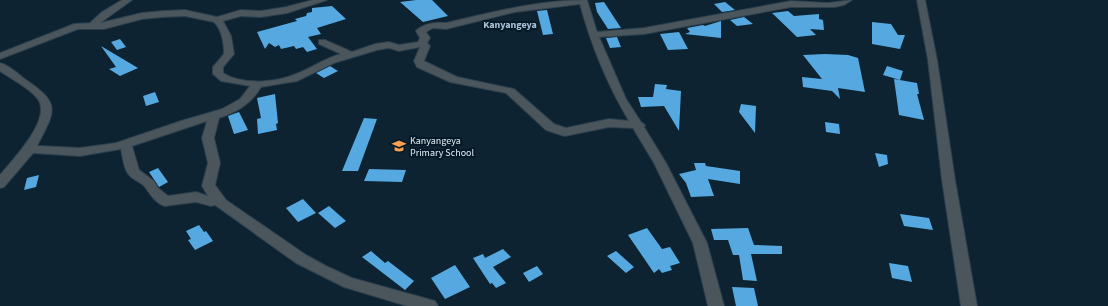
<svg xmlns="http://www.w3.org/2000/svg" width="1108" height="306" font-family="'Source Sans 3',sans-serif">
<style>
.building{fill:#55a9e0}
.lines{fill:none;stroke-linecap:round;stroke-linejoin:round}
.minor-casing{stroke:#2b3f4d;stroke-width:2}
.minor{fill:#4b555c;fill-rule:evenodd}
.labels{text-anchor:middle;stroke-width:4;stroke-linejoin:round;paint-order:stroke}
.far-quarter-label{font-size:10px;font-weight:bold;fill:#aac4d7;stroke:#041927}
.poi-label{font-size:10px;fill:#e1eef8;stroke:#041927;text-anchor:start}
</style>
<rect width="100%" height="100%" fill="#0d2331"/>
<path class="building" d="M416 0H432L448 16 423 22 400 2Z
M604 2 621 28 608 29 597 12 595 3Z
M725 2 735 10 722 12 714 4Z
M332 6 346 19 317 28 321 34 308 37 317 49 307 52 303 47 296 49 294 46 281 49 279 45 275 47 269 43 265 49 257 32 297 21 295 19 306 16 307 13 312 12V8Z
M547 10 553 34 543 35 537 11Z
M788 11 794 16 819 14V19L823 20 824 30 810 29 816 35 797 37 772 13Z
M744 17 753 24 737 26 730 20Z
M721 21V38L685 34 690 32 687 28 703 25 705 26Z
M872 22 891 24 898 35H905L900 49 872 44Z
M679 32 688 49 668 50 660 34Z
M617 37 621 47 610 48 606 38Z
M120 39 126 47 117 50 111 42Z
M101 46 138 68 120 76 109 69 116 67Z
M825 54 848 55 858 58 865 92 838 88 840 99 832 91 803 87 802 77 822 79 803 55Z
M330 66 338 71 324 78 316 73Z
M887 66 903 71 900 80 883 75Z
M894 79 917 83 919 94H917L924 120 899 115Z
M655 84 667 85 666 89 681 91 679 131 664 106 641 107 638 97H653Z
M155 92 159 102 146 106 143 96Z
M275 94 278 123 276 124 277 130 258 134 257 119 261 118 257 98Z
M741 104 756 106 755 133 739 112Z
M239 112 248 130 234 134 228 116Z
M364 118 377 119 358 171H342Z
M825 122 839 124 840 134 826 132Z
M875 153 887 155 888 164 879 167Z
M694 163H705L706 166 740 171V184L708 179 714 196 691 197 686 183 679 174 696 170Z
M158 168 168 182 159 187 149 172Z
M369 169 406 170 402 182 364 181Z
M39 175 36 187 24 190 27 178Z
M303 199 316 213 298 222 286 208Z
M329 206 346 221 335 228 318 213Z
M900 214 929 218 933 230 904 226Z
M199 225 204 232 206 231 213 241 195 250 188 240 191 239 186 231Z
M647 228 662 249 670 247 680 263 670 266 672 270 662 273 659 269 654 273 628 235Z
M748 228 754 245 782 246V254H751L757 281 743 280 739 255H733L728 240H714L711 229Z
M503 249 511 257 493 267 506 283 496 288 492 283 490 284 473 258 483 254 485 258Z
M371 251 385 263 388 261 414 281 405 290 362 257Z
M616 251 634 267 626 273 607 256Z
M889 263 908 266 912 282 892 278Z
M455 265 470 287 445 299 431 278Z
M537 266 543 274 529 282 523 273Z
M732 287 754 288 758 306H736Z"/>
<g class="lines">
<defs>
<path id="minor" d="M122 0H132L100 23 142 13 163 11 185 10 217 17 241 10 261 11 286 7 313 0H327L287 13 261 17 241 16 223 21 231 36 234 54 223 67V73C242 85 275 83 296 74 312 68 325 58 341 54L319 44V40H325L352 52 375 44 389 42 399 45 418 42 420 38 416 31C424 23 435 22 446 23 493 12 539 0 587 0L597 32 644 28 791 1 828 3 852 0 844 5 835 7H791L644 34 599 37 626 99 641 122 645 125 644 127 666 163 707 243 724 306H708L693 243 654 163 633 128 609 127 565 136 561 135 546 130 506 93 450 82 417 67 414 61 420 47 399 51 389 48 377 50 334 63 297 81 261 87C251 104 237 112 219 118L214 138 220 163 215 185 226 200 306 255 326 266 352 278 435 301 438 306H407L344 287 296 263 215 205 211 206 196 202 165 206C155 203 151 195 145 187 141 182 134 180 130 176 123 169 123 157 121 149L80 156 33 153 4 187 0 188V175C12 160 54 118 37 98 28 87 11 79 0 71V63C9 65 18 74 26 80 62 104 55 111 37 146H40L80 148 116 143 181 121 222 109 240 99 250 86 221 81 213 74V67L224 54C224 43 222 30 214 22L185 16 163 17 142 19 104 29H78L0 59V53L74 24 90 23 102 12ZM580 4C591 45 607 84 629 121L609 119 566 128 554 124 514 89 457 77 424 61 430 46 427 43 430 38 426 32 433 28 446 29 515 12ZM207 121 202 138 208 163 202 186 208 196 196 192 168 196 158 188 154 181 139 170 132 146Z
M917 0H925L937 60 955 180 977 306H961L942 180 928 60Z"/>
</defs>
<use href="#minor" class="minor-casing"/>
<use href="#minor" class="minor"/>
</g>
<defs>
<symbol id="school-bare" viewBox="-9 -9 18 18"><path d="M0-5L7-2L0 1L-7-2ZM-4 1L0 2.5L4 1V4Q0 6-4 4Z" fill="#f99f4d" stroke="#041927" stroke-width="2.5" paint-order="stroke"/></symbol>
</defs>
<g fill-rule="evenodd">
<use href="#school-bare" x="389" y="136" width="20" height="20"/>
</g>
<g class="labels">
<g class="far-quarter-label">
<text x="510" y="28">Kanyangeya</text>
</g>
<g class="poi-label">
<text x="410" y="144">Kanyangeya<tspan x="410" dy="12">Primary School</tspan></text>
</g>
</g>
</svg>
